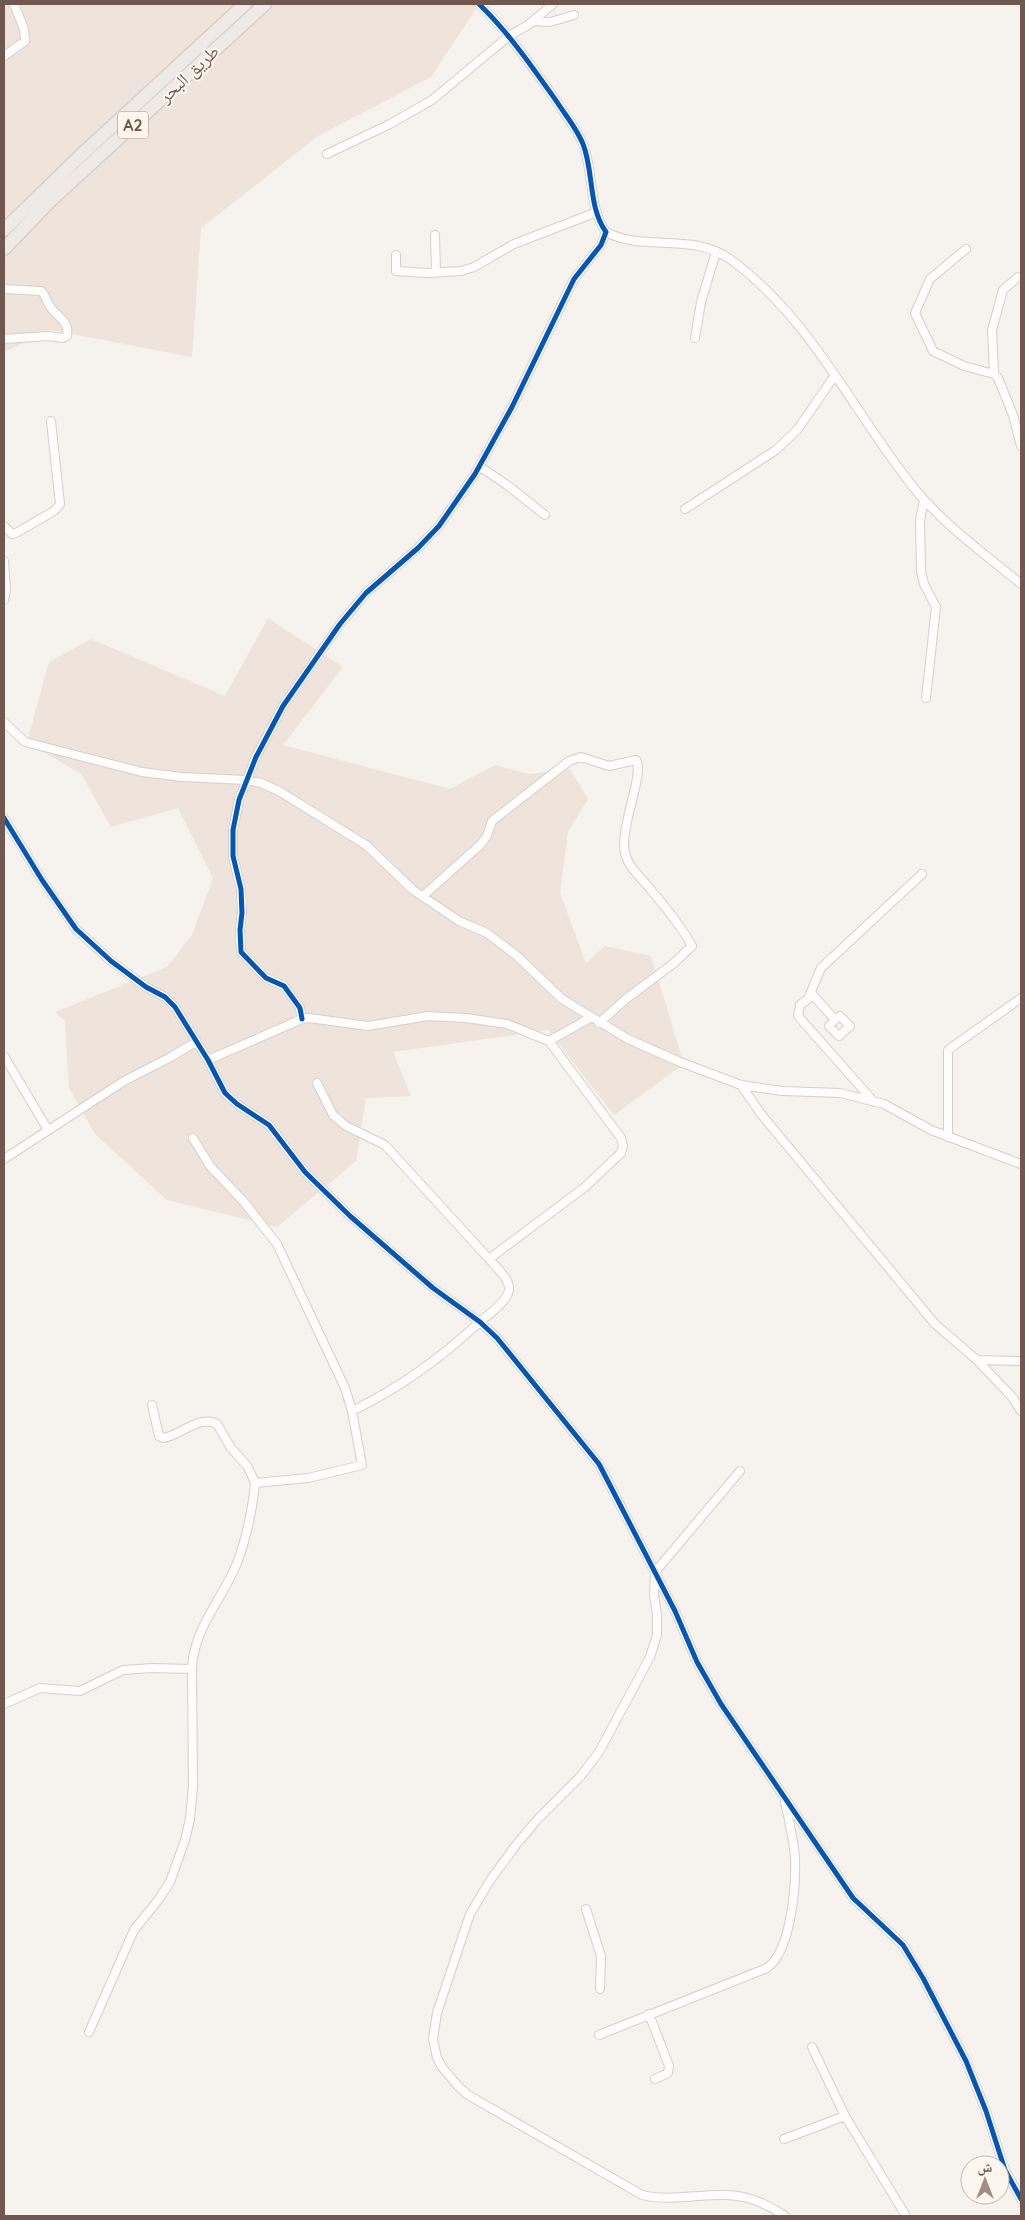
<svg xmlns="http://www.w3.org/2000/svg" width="1025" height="2220" font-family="Quicksand,'Noto Naskh Arabic',sans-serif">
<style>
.residential{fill:#eee4db}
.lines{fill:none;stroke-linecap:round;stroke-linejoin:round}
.minor-casing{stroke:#d5cfcb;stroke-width:10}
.trunk-casing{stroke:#d7cfcb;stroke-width:15}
.minor{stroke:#fefdfc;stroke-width:8}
.trunk{stroke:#f0eae6;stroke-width:12}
.cycleway-casing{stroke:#fdf6ef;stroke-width:8}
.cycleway{stroke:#0057b8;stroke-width:5}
.labels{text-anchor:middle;stroke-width:4;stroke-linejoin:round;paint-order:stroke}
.shield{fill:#fdf6ef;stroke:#9b877f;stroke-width:1}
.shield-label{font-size:16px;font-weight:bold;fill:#71584f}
.street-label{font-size:18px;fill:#71584f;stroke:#fdf6ef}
</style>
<rect width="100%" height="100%" fill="#f6f2ed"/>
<path class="residential" d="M4 4H479L431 77 318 136 201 228 192 357 51 330 4 352Z
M268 618 343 667 283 745 450 789 495 765 529 774 570 769 588 799 568 832 560 893 586 963 605 946 651 956 684 1064 614 1115 548 1030 393 1052 411 1096 366 1098 356 1161 277 1227 167 1200 95 1134 69 1088 65 1021 55 1012 167 967 192 935 213 878 178 808 111 827 81 774 27 742 49 662 91 639 225 696Z"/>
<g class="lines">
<defs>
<path id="minor" d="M533 21 550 22 574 15
M4 56 25 41 24 29 14 4
M327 154 390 124 432 100 509 36 528 25 553 4
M606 232C643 252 692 232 730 259 811 318 853 412 914 488 944 525 985 554 1021 584
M435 235 436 273
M966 249 930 279 915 313 933 351 964 366 994 374 998 378 1013 415 1021 446
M396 255V271L427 273 461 271 474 267 514 244 597 212
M4 289 41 291C46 295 46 300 49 305 56 317 70 320 67 336L63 338 48 336 4 339
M695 338 701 302 716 252
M994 374 992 330 1003 290 1018 277H1021
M479 466 507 485 545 515
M924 500 920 521 921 572 924 584 936 607 926 698
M685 509 776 450 798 429 835 375
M4 526 12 534 16 533 54 511 60 504 51 421
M4 561 6 590 4 600
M4 722 25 742 142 772 182 777 246 780 261 783 279 791 366 845 413 890 459 921 487 933 517 956 562 999 628 1039 680 1062 741 1085 782 1091 840 1093 884 1104 931 1130 1021 1164
M4 818 42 880 76 929 111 961 146 987 165 997 175 1007 208 1060 225 1093 237 1104 269 1125 305 1172 350 1216 433 1288 480 1322 497 1338 599 1464 675 1611 697 1662 721 1704 853 1898 903 1945 923 1978 966 2061 986 2111 1005 2170 1021 2199
M423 896 480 845 487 836 492 821 569 761 581 757 609 766 636 760C645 774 619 828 625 853 628 866 638 875 647 885 661 902 682 926 692 946L674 963 626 999 599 1023
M808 999 821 968 922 874
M302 1019 300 1008 284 986 266 978 241 952 240 930 242 913 241 889 233 856V830L239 800 256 757 283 706 340 624 366 593 418 548 439 526 475 474 512 407 574 279 601 245 606 232C588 207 594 172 583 144 577 129 566 116 557 102 533 68 509 33 479 4
M835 1020 829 1026 839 1036 850 1026 840 1016 835 1020 813 995 800 1005 798 1016 874 1102
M4 1056 48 1130
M208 1060 302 1019 309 1018 368 1026 428 1016 466 1018 507 1024 549 1041
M317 1083 333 1115 346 1126 385 1145 489 1259
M741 1085 761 1114 935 1324 977 1360
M948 1137V1050L1021 998
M4 1159 124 1081 169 1058 196 1042
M1021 1361 977 1360 1013 1398 1021 1411
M152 1405 159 1436 163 1438C180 1436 200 1414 217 1424L231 1448 248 1467 255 1483
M352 1411C403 1386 439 1359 481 1321 489 1314 507 1302 509 1290 511 1280 495 1266 489 1259L585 1187 621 1153 623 1146 621 1138 549 1041 590 1018
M740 1471 655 1572 654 1595 657 1615V1635L650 1657 599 1752 580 1777 536 1821 516 1845 491 1879 470 1914 437 2013 433 2039 437 2058 442 2067 458 2086 468 2095 642 2195C679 2204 719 2187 754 2200 765 2204 776 2210 785 2216
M4 1704 40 1688 80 1691 123 1670 153 1668 192 1669C193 1632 218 1604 233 1572 244 1550 253 1508 255 1483L308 1478 362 1465 352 1411 345 1388 277 1244 244 1202 210 1166 193 1138
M586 1909 601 1956 600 1989
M649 2014 669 2066 668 2073 655 2079
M89 2032 134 1930 159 1899 170 1882 185 1840 190 1819 193 1786 192 1669
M599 2035 767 1968C791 1951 796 1887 795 1859 794 1840 789 1821 785 1802
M812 2047 845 2116 906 2216
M784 2139 845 2116"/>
<path id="trunk" d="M4 230 78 158 245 4
M4 249 49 202 265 4"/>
</defs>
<use href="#minor" class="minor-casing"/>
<use href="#trunk" class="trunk-casing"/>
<use href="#minor" class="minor"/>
<use href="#trunk" class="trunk"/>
<defs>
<path id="cycleway" d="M4 818 42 880 76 929 111 961 146 987 165 997 175 1007 208 1060 225 1093 237 1104 269 1125 305 1172 350 1216 433 1288 480 1322 497 1338 599 1464 675 1611 697 1662 721 1704 853 1898 903 1945 923 1978 966 2061 986 2111 1005 2170 1021 2199
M302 1019 300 1008 284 986 266 978 241 952 240 930 242 913 241 889 233 856V830L239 800 256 757 283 706 340 624 366 593 418 548 439 526 475 474 512 407 574 279 601 245 606 232C588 207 594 172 583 144 577 129 566 116 557 102 533 68 509 33 479 4"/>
</defs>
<use href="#cycleway" class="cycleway-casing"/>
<use href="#cycleway" class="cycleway"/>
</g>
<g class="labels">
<rect class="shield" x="118" y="111.5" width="30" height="27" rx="4"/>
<g class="shield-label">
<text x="133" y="131">A2</text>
</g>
<g class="street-label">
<text transform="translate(189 74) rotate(-43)" y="6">طريق البحر</text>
</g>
</g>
<rect width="1025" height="2220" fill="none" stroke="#71584f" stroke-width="10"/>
<g transform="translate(985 2180)"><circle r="24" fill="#fdf6ef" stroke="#c5b7af"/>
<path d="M0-4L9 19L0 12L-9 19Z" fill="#a08e86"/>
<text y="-8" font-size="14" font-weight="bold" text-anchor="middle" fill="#71584f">ش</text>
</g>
</svg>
